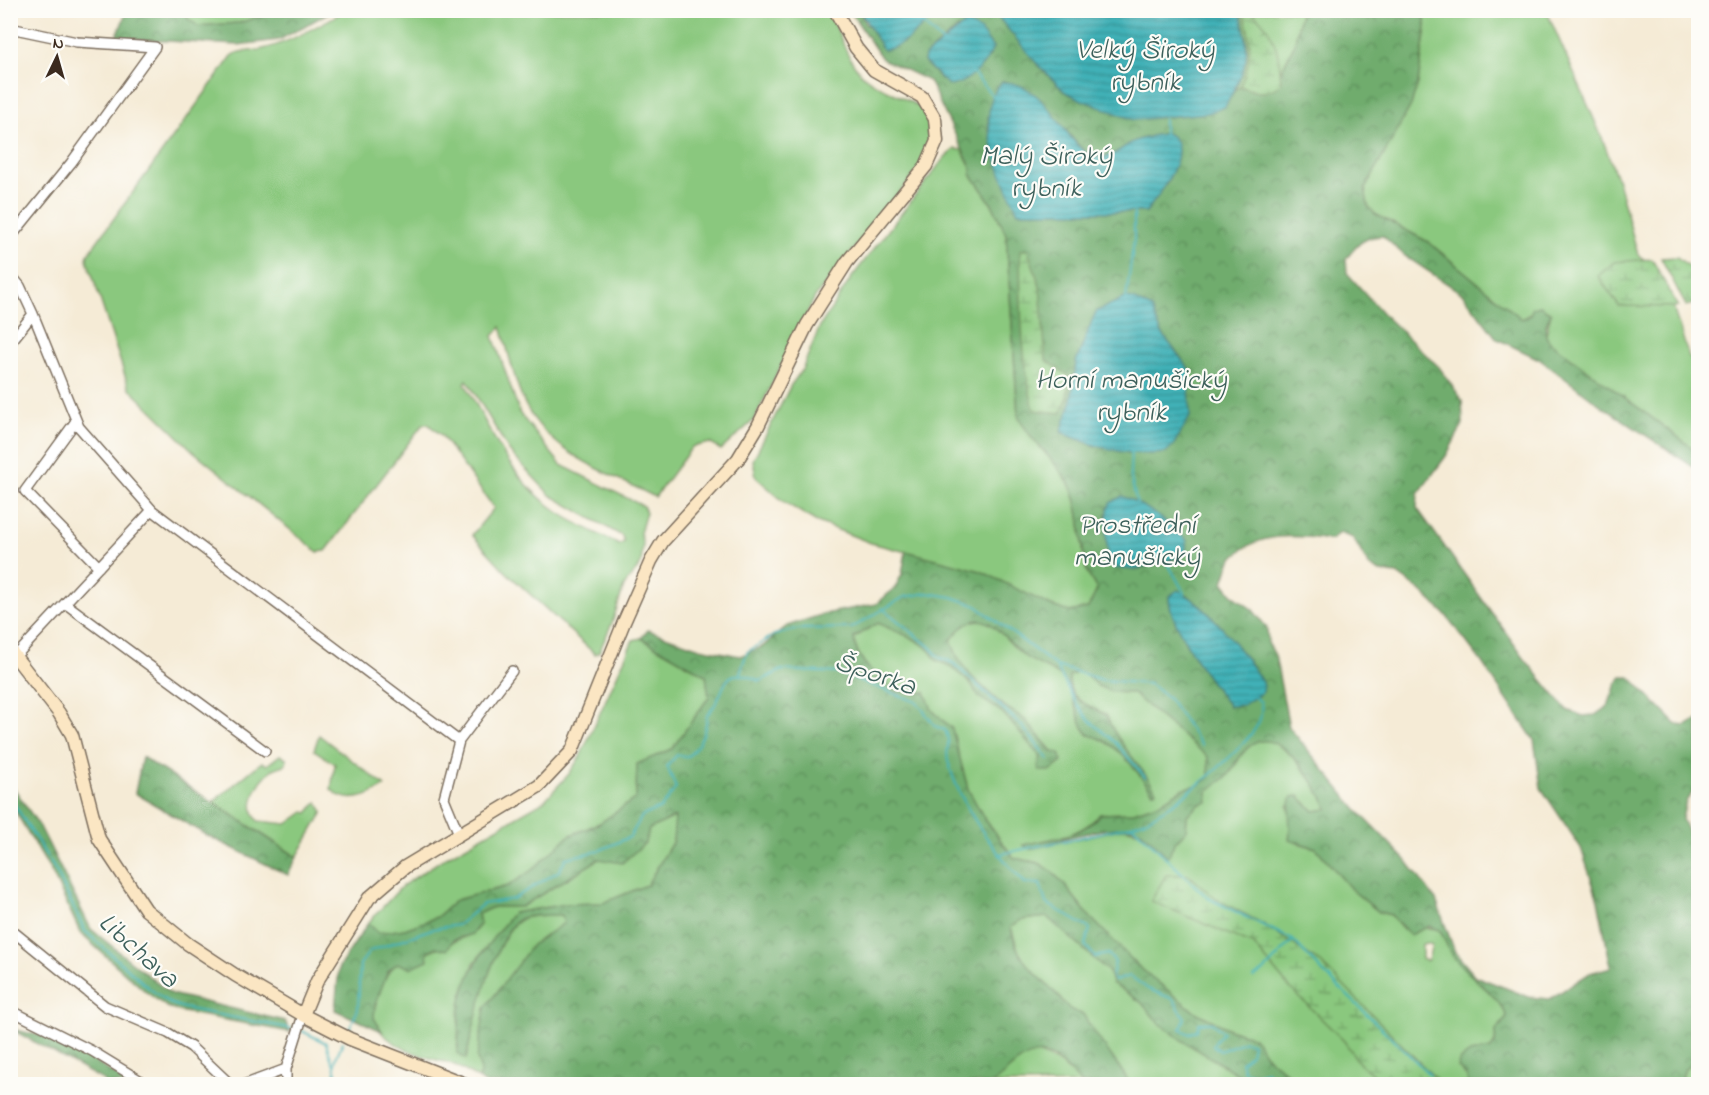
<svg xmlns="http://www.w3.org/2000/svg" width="1709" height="1095" font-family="'Indie Flower',sans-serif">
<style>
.green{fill:#8ac87e;stroke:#62794e;stroke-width:1.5;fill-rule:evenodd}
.forest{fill:url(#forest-crowns);stroke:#556b46;stroke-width:1.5;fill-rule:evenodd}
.wetland{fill:url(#wetland-marsh);stroke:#62794e;stroke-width:1.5}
.water{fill:url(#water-rules);stroke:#3e6e6a;stroke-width:1.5}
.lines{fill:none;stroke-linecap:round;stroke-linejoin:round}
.stream{stroke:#40b1b7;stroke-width:2}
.street-casing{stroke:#7c6e5e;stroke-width:12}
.secondary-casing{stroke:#7c6e5e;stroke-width:15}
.street{stroke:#fff;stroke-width:9}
.secondary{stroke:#fbe6c3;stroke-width:12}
.labels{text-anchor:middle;stroke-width:4.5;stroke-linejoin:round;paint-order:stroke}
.water-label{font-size:28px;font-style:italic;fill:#3d605b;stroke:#fdfcf7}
</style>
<defs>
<pattern id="forest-crowns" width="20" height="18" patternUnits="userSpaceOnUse" patternTransform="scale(1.5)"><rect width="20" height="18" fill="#6fac6d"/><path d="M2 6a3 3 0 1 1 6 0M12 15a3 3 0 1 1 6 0" fill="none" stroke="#5c8c59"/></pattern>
<pattern id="wetland-marsh" width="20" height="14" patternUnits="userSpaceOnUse" patternTransform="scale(1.5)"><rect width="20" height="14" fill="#8ac87e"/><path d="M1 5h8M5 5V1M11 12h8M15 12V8" fill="none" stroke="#72a367"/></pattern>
<pattern id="water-rules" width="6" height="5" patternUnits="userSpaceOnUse" patternTransform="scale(1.5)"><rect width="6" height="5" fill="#40b1b7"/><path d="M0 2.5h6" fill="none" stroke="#379094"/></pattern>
</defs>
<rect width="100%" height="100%" fill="#fdfcf7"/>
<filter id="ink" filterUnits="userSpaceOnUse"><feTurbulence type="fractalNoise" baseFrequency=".0167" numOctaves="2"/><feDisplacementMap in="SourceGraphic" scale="12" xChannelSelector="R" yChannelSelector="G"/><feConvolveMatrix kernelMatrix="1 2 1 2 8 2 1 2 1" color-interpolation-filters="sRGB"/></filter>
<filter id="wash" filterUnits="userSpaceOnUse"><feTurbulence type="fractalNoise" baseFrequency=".008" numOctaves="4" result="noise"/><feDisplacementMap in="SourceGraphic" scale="24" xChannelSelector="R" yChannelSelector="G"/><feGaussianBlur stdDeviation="1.35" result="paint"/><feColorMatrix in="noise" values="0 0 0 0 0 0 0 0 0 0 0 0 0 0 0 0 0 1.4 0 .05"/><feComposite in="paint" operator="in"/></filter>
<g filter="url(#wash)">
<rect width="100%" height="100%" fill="#f5ebd6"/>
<path class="green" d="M189 11H278L239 23 197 26 187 18Z
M345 11H829C839 30 847 62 864 76 900 106 951 97 923 164L815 297 754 420 721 450 710 443 692 447 655 497C609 473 552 455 526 406 514 383 509 352 501 327L493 336 520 414 561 465 643 506 646 512 640 533 643 544 641 564 624 586 612 623 599 652 595 654 506 572 472 535 494 508 442 436 428 424H423L326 551 318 552 193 451 129 388 87 259 88 254 232 56C240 49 249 52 259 50 289 44 318 25 345 11ZM467 380 509 451 550 495 622 536 624 542 619 545C600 534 577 525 558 512 510 479 491 432 465 383Z
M1240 11H1301L1295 43 1280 74 1235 89C1251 58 1250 44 1240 11Z
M1423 11 1547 12 1601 135 1618 181 1638 255 1644 259 1652 277 1670 298 1689 357 1698 360V452L1551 343 1545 338 1551 313 1540 306 1522 319 1428 242 1375 214 1368 206 1365 189 1411 105 1418 83 1426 26Z
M955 149 962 150 971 167V174L992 204 1006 234 1018 415C1030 442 1054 457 1068 482 1083 508 1080 542 1086 569 1088 576 1094 583 1097 590L1088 608 1070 612 1051 606 980 571 871 543 815 521 784 502 756 477 753 460 791 385 802 370 820 326 852 277 945 157Z
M978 619C1003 625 1008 647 1029 659 1035 663 1058 673 1061 677 1073 689 1076 714 1084 729L1089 735C1117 740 1136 771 1153 792L1156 791C1141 765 1117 743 1106 715 1087 704 1068 701 1069 676L1077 672 1085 674 1098 686 1112 692 1132 693 1208 757 1209 778 1199 785 1182 789 1160 803 1131 813 1100 814C1081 837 1052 838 1024 845L1030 849 1125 828 1175 842 1186 831 1187 815 1200 804 1207 802V792C1213 785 1218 783 1225 778 1237 769 1240 749 1255 742 1282 730 1320 789 1328 809L1314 811 1299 796 1288 806 1297 843 1316 848 1352 890 1379 912 1391 915 1403 929C1416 930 1427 925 1439 930 1445 938 1447 948 1453 956 1468 977 1499 993 1507 1017L1496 1031 1495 1043 1491 1049 1477 1053 1458 1067 1467 1077 1468 1084H1300L1264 1054 1258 1042 1248 1035 1231 1030 1195 1012 1139 967 1089 916 1063 883 1050 870 1039 863 1014 858 984 818 968 789 952 729 932 710 925 692C917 692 904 695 896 691 879 684 855 656 854 638L878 623C899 634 925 638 936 660L950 666 970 683 979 697 1003 713 1041 757 1053 752 1024 719 1001 704 970 675 957 656 951 640 961 626ZM1427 943 1432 945 1428 960 1426 961 1422 959V944Z
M641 638 706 675 709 697 672 749 637 764 636 798 600 823 569 836 532 870 508 886 456 900 437 917 405 929 378 933 368 923 402 886 443 859 544 801 569 774 580 757 633 640Z
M319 735 385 786C369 797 346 806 331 789L335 764 314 750Z
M280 755 287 759 286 764C282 766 275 768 272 770 259 780 244 805 258 821L287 824 304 812 308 813 317 802 323 812 297 857 213 802 262 762 267 765Z
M676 816 673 841 647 885 603 903 567 904 513 913 474 963 460 1006 457 1053 466 1059C472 1030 494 934 520 920 530 914 550 916 562 914L564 923 532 945 477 1058 481 1070 479 1079C469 1074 457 1064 446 1062 425 1058 377 1043 374 1017 373 1009 377 1001 379 994 384 980 386 972 398 963L410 968 427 952 472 934 480 925 478 914 493 907H521L599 859 645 843 649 829Z
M1047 917 1109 972 1112 983 1141 1002 1159 1023 1183 1041 1254 1084H1130C1116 1060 1097 1040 1083 1014L1069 1011 1058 995 1037 979 1019 953 1011 927 1021 920Z
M1037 1053C1057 1060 1068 1069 1082 1084H993L1022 1056Z
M1698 1058V1084H1679L1685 1069Z"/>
<path class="forest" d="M127 11H189L187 18 198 26 239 23 278 11H332L279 40 238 45 116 38Z
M850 11H860L865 24 903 43 938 11H993L1038 65 1065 92 1084 101 1134 120 1208 113 1225 107 1235 89 1280 74 1295 43 1301 11H1423L1426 26 1418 83 1411 105 1365 189 1368 206 1375 214 1428 242 1522 319 1529 316 1533 308 1540 306 1551 313C1546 324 1541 334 1551 343L1698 452V470L1603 407 1539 359 1497 339 1463 294 1405 256 1383 236C1364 236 1357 245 1346 259L1347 273 1386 317 1439 367 1462 400 1463 424 1446 456 1418 494 1417 508 1524 658 1567 710 1583 716 1595 715 1608 706 1616 684 1622 677H1630L1677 725 1686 726 1698 719V786L1686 801 1682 819 1698 856V1058L1685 1069 1679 1084H1468L1467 1077 1458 1067 1459 1061 1470 1053 1491 1049 1495 1043 1496 1031 1507 1017C1499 994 1468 977 1453 956 1447 948 1445 938 1439 930L1429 926 1410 935 1391 915 1379 912 1352 890 1316 848 1289 840C1292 825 1286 811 1292 797L1298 796 1314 811 1328 809C1319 788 1282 729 1255 743 1242 749 1236 765 1228 775 1222 782 1213 785 1207 792L1208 802 1200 804 1187 815 1186 831 1175 842 1168 857C1159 849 1150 837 1140 831 1118 820 1053 842 1030 849L1023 845C1052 838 1081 838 1100 814L1131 813 1160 803 1182 789 1199 785 1209 778 1208 757 1132 693 1112 692 1098 686 1085 674 1077 672 1069 676C1067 701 1087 704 1106 715 1117 743 1141 765 1156 791L1153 792C1136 771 1117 740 1089 735L1084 729C1076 713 1073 690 1062 677 1057 672 1034 663 1026 657 998 636 984 596 951 640L957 656 970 675 1001 704 1024 719 1052 752 1060 753 1062 762 1050 771H1040L1038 765 1041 757 1003 713 979 697 970 683 950 666 936 660C925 638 899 634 878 623L854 637C854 662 880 677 897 692H925L932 710 952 729 968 789 984 818 1014 858 1039 863 1050 870 1063 883 1089 916 1139 967 1195 1012 1231 1030 1248 1035 1258 1042 1264 1054 1300 1084H1254L1183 1041 1159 1023 1141 1002 1112 983 1109 972 1047 917 1021 920 1011 927C1016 962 1037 973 1058 996 1069 1007 1066 1010 1083 1014 1097 1039 1116 1060 1130 1084H1082C1042 1040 1033 1047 993 1084H486L479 1079 481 1070 477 1058 485 1008 532 945 564 923 562 915C550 916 531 914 520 919 495 932 472 1031 466 1059L457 1053C460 1037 458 1022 460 1006 466 968 490 942 513 913L567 904 603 903 647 885 673 841 675 817 649 829 645 843 622 863 599 859 521 907H493L478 914 480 924 472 934 453 940 447 950 436 947 427 952 428 960 410 968 398 963 388 971 375 1005 374 1018 382 1031 335 1010 339 967 368 923 378 933 405 929 437 917 456 900 508 886 532 870 569 836 600 823 636 798 637 764 672 749 709 697 706 675 641 638 648 630 700 648 740 656 762 647 787 626 824 614 876 604 895 588 902 574 906 551 981 571 1051 606 1070 612 1088 608 1097 590C1094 583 1088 576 1086 569 1080 542 1083 508 1068 482 1053 457 1030 442 1018 415L1006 234 992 204 971 174V167L929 81 882 59ZM958 28 990 56 963 81 942 80 924 62 928 53ZM1002 82C1046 81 1071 155 1098 157 1114 159 1122 146 1135 141 1145 137 1157 135 1167 133L1169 180 1146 212H1019L989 131 988 117ZM1124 298 1151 308 1161 332 1189 369V396L1152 454 1095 446 1061 432 1071 403 1076 362 1097 311ZM1133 500 1186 540 1177 559 1134 570 1110 564 1106 514ZM1339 533 1353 538 1369 566 1380 572 1397 574 1417 588 1445 614 1481 661 1534 740 1541 788 1581 848 1598 900 1611 967 1590 973 1550 999 1529 997 1475 976 1455 952 1436 900 1406 860 1356 809 1289 727 1275 655 1268 643 1267 628 1253 610 1233 595 1223 582C1226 575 1228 565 1232 559 1257 531 1297 535 1331 540ZM1188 595 1217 622 1253 667 1229 706C1211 683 1168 625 1169 596Z
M142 757 297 857 288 875 208 836 135 793Z
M11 784 40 827 91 929 171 994 285 1021 290 1032 183 1012 167 1007 146 992 81 934 52 873 11 804Z
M11 1029 60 1040 130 1084H106L103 1080Z"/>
<path class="wetland" d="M1243 11H1255V15C1276 32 1280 57 1281 84 1265 96 1258 93 1240 86 1253 59 1252 39 1243 11Z
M1020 250H1028L1040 287 1046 360 1069 376 1067 399 1061 413 1034 410C1020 355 1021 306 1020 250Z
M1677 257C1698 273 1699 276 1698 303L1686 306 1661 258Z
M1652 259 1678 307 1619 306 1598 276 1614 262Z
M1166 875H1189L1216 899 1263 924 1321 963 1441 1084H1385L1360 1064 1344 1041 1286 984 1254 945 1151 901Z"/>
<path class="water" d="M860 11H938C923 25 905 48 883 50Z
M993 11H1240C1253 57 1247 66 1225 107L1208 113 1134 120 1084 101 1065 92 1038 65Z
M966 23 980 30 993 48C988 63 966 85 949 86L924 62 925 56Z
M1002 82C1051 81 1067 155 1098 157 1114 159 1122 146 1135 141 1145 137 1157 135 1167 133 1197 147 1158 197 1146 212H1018C1002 179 971 112 1002 82Z
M1124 298 1133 299 1152 309 1161 332 1189 369 1190 417 1173 446 1165 453C1129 457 1093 447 1061 432L1071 403 1076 362 1093 318 1097 311Z
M1122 496C1146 505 1169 523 1187 540L1185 555 1134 570 1114 568C1104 558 1105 516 1110 503Z
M1178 590C1209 605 1246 656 1264 685L1263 692 1243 705 1229 706C1211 683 1168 624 1169 596Z"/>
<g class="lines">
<path class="stream" d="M922 23 942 42
M971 71 993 96
M1164 116V135
M1126 299 1134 239V212
M1131 451 1130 474 1137 504
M1166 560 1185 594
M882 608 929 646 939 657 953 663 1022 726 1049 760
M1056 666 1074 700 1089 720 1115 742 1145 777
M740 673 747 652 774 635 799 629 852 628 904 597 928 593 952 597 975 605 1056 666 1103 680 1150 684 1169 699 1202 746
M10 797 56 871 85 931 149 988 169 1003 184 1008 294 1029
M1132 825 1208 898 1293 940 1324 973 1430 1075
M1001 854C1045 844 1091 837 1135 824 1166 815 1243 752 1258 724 1262 716 1262 710 1261 702L1254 697
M1253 978 1265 970 1293 940
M300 1030 326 1043 333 1064
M347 1034 358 1009 360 964 370 951 432 929 458 925 483 904 513 899 559 871 566 858 598 851 630 837 642 816 661 808 676 788 667 766 677 755 687 757C700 746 706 732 707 715 730 692 717 661 760 681L782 670 839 673 917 702 935 726 945 730C952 744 945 749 948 761 960 806 993 850 1025 883L1040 884 1046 903 1090 929 1085 945 1095 957 1108 954 1115 962 1112 977 1115 981 1130 976 1148 989 1173 999 1185 1018 1181 1029 1189 1034 1197 1030 1199 1023H1212L1223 1032 1213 1045 1220 1051 1245 1041 1253 1044 1251 1054 1241 1062 1244 1071 1255 1075 1267 1071 1271 1079 1280 1078 1283 1084
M341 1084C330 1067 335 1059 343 1042"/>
</g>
</g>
<g filter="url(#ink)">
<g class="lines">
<defs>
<path id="street" d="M10 28 77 42 155 47
M10 238 71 163 155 47
M10 274 20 286 33 314 79 427 152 510 459 741 444 798 459 834
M10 343 33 314
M76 421 25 491 99 567
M66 604 265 751
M10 662 152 510
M459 741 512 671
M10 929 105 1006 168 1033 191 1047 230 1084
M10 1010 92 1051 146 1084
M246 1084 286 1069 303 1015
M286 1084V1069"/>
<path id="secondary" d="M10 650 59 713 72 735 99 839 146 910 188 944 235 975 303 1015 350 1039 465 1084
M303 1015 317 981 369 898 405 867 539 786 572 751 624 622 651 561 663 541 738 459 758 426 807 325 847 262 926 166 937 141 935 119 922 97 874 70 856 48 835 10"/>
</defs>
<use href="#street" class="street-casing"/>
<use href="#secondary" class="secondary-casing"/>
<use href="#street" class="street"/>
<use href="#secondary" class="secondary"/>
</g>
</g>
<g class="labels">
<g class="water-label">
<text x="1145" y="58">Velký Široký<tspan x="1145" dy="32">rybník</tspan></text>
<text x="1046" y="164">Malý Široký<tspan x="1046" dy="32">rybník</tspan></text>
<text x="1131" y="388">Horní manušický<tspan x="1131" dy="32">rybník</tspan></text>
<text x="1137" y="533">Prostřední<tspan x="1137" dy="32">manušický</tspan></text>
<text transform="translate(876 672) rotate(19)" y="10">Šporka</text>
<text transform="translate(140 949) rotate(42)" y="10">Libchava</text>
</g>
</g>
<rect width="1709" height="1095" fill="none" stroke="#fdfcf7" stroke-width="36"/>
<g transform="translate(57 57) rotate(5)" stroke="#fdfcf7" stroke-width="4.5" paint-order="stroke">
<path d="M0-4.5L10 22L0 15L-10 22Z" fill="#3b2a1e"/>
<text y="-9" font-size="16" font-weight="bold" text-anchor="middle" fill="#3b2a1e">N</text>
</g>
</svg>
